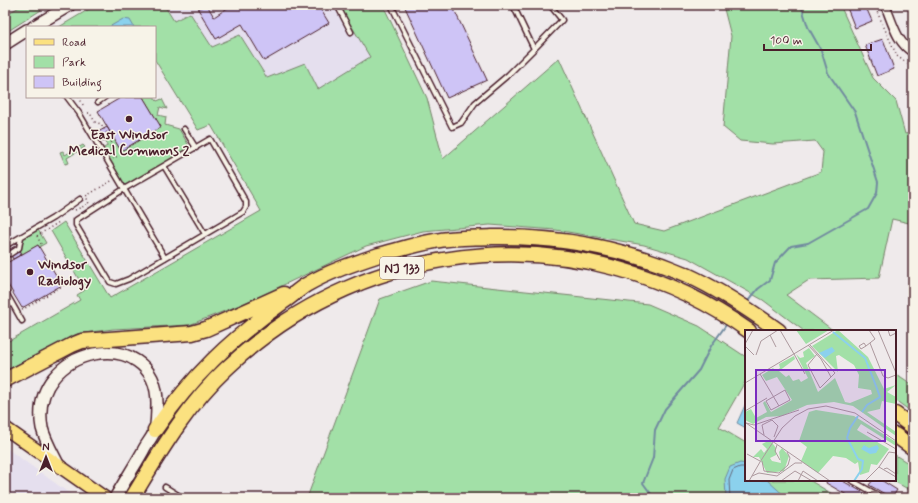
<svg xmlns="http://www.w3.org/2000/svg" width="918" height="503" font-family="Mynerve,sans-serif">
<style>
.built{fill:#e5dfee}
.green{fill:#a2e0a7;stroke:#768069}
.water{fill:#8bd1ed;stroke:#718a9f}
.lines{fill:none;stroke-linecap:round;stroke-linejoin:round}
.shore{stroke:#646679;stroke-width:1}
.stream{stroke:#718a9f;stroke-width:2}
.building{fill:#cec4f6;stroke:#4a1f2b}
.service-casing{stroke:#4a1f2b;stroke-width:7}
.minor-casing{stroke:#4a1f2b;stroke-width:11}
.secondary-casing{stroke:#4a1f2b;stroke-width:14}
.primary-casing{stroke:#4a1f2b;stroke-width:15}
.motorway-casing{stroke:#4a1f2b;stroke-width:17}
.path{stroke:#4a1f2b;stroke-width:1.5;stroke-dasharray:1 3;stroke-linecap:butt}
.service{stroke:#f7f3e8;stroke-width:4}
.minor{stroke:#f7f3e8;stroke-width:8}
.secondary{stroke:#f7f3e8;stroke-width:11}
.primary{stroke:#fbe180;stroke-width:12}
.motorway{stroke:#fbe180;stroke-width:14}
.poi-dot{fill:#4a1f2b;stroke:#f7f3e8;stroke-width:1.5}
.labels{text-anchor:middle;stroke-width:3;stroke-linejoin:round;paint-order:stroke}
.shield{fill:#f7f3e8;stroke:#7e5f64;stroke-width:1}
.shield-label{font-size:13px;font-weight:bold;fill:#4a1f2b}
.poi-label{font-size:14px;font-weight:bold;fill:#4a1f2b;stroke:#f7f3e8}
.inset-river{fill:none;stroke:#8bd1ed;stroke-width:2}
.inset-road{fill:none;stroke:#ad999e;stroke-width:1}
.view{fill:#7b2cbf;fill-opacity:0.15;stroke:#7b2cbf;stroke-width:2}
.inset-edge{fill:none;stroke:#4a1f2b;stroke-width:2}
</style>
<rect width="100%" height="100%" fill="#efeaeb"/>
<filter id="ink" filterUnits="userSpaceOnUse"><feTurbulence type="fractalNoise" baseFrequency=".025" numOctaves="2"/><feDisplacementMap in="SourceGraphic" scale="8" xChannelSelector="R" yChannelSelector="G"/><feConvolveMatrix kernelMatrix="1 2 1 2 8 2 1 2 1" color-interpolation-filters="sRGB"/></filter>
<g filter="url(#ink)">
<path class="built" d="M164 5H339L371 57 318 89 281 73 267 78 240 35 212 47 190 13 174 21Z
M5 447 76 498H5Z"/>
<path class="green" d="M23 5H49L5 33V15Z
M96 5H142L146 9 152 5H164L174 21 190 13 212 47 240 35 267 78 305 63 318 89 370 57 339 5H383L427 98 443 159 559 58 634 224 664 231 821 172 823 152 815 141 773 144 740 141 723 127 731 36 723 5H840L873 78 896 101 905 134 913 132V224L892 219 879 278 809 280 786 295 834 331H804L763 300 688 258 644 245 556 230 490 225 423 231 366 246 245 303 189 325 113 329 77 334 5 371V337L6 336 9 341 80 300 77 295 85 290 51 231 64 222 110 298 261 211 211 125 198 130 155 60V27H59Z
M143 97H154L157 101 162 99 167 109 160 107 158 115 166 117 165 125 179 129 188 144 183 154 124 189 101 150 107 146 106 139 112 135 121 151 161 127Z
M83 145 85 147 67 158 69 163 65 164 60 152 63 151 65 155Z
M37 228 46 243 39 247 38 245 22 254 19 248 21 237Z
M431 281 648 304 699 326 746 357V380L719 427 746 443V480H809L839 498H307L380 299Z
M895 374 913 386V413L895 400Z
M895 455 913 466V492L892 480H895Z"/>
<path class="water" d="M123 19 130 20 134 27H109Z
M746 403V428L737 423Z
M740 463 746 464V480H767L787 498H726L725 479 730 467Z"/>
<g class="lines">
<path class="shore" d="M730 498 729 480 733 470 740 467H746"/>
<path class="stream" d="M749 300 758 289 770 280 775 263 791 246 808 243 868 209 877 193 878 182 855 112 828 73 821 50 808 27 801 5
M654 498 643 483 653 458 655 430 665 409 699 370 711 346 726 325"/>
</g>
<path class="building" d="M205 5H207L214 17 232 5H318L329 23 264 61 242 24 216 39 198 9Z
M404 5H452L487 80 447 98Z
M846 5H865L872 21 855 28Z
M883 39 894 69 877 76 865 45Z
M122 97H143L161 127 121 151 98 111Z
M107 127 112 135 103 141 98 132Z
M17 245 22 254 13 259 8 250Z
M38 245 62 285 22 308 5 280V264Z
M827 480H841L873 498H852L826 483Z
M873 480H881L897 490 892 498 869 485Z"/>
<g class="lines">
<defs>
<path id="service" d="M337 5 351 32
M391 5 452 127 461 123 475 103 508 75 534 49
M513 5 534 49 562 20 550 5
M67 97 79 113 165 258
M98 102 105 97
M184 129 196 148
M210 139 246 202V207L243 212 129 279 116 284 110 282 76 225V220L124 189Z
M164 166 205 234
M5 246 53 218 80 199
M5 253 10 254 19 248 21 237
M5 291 22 321
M851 480 883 498
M165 487 183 498"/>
<path id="minor" d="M885 5C892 21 897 44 913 52"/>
<path id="secondary" d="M33 27 70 5
M5 44 27 30
M58 464C52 452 45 440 42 428 27 345 157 322 157 403 157 411 157 422 155 430 153 437 146 444 143 451 134 467 124 482 115 498"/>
<path id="primary" d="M5 428 105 498"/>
<path id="motorway" d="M5 380 72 345 82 341 192 333 206 329 284 294
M895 414 913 427
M155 430C192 376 230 340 283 302 291 297 298 290 306 285 328 272 355 263 379 255 398 250 416 244 435 241 454 237 473 238 492 237 560 236 625 248 687 275 720 290 750 310 779 331
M895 435 913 448
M132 498C160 452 187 405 227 368 370 232 588 216 749 331"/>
</defs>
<use href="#service" class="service-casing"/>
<use href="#minor" class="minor-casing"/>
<use href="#secondary" class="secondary-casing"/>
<use href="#primary" class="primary-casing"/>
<use href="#motorway" class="motorway-casing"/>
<path class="path" d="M874 5 897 56 913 68
M79 97 83 105
M88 113H90L95 122 101 124 112 141 110 147 116 157 113 159
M75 210 89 204 86 196 113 180
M37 236 59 222
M37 236 41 244
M22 310 69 282"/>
<use href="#service" class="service"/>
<use href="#minor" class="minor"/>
<use href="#secondary" class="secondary"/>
<use href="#primary" class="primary"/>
<use href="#motorway" class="motorway"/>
</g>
</g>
<g class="poi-dot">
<circle cx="129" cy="119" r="4"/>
<circle cx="30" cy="272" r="4"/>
</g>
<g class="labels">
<rect class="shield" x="380" y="257" width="44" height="22" rx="3"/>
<g class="shield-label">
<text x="402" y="273">NJ 133</text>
</g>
<g class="poi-label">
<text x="129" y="139">East Windsor<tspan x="129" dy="16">Medical Commons 2</tspan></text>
<text x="38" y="269" text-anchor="start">Windsor<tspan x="38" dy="16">Radiology</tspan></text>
</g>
</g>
<g transform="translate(745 330)">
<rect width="151" height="151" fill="#efeaeb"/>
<path d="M51 0H84L61 14ZM93 0 123 27 139 59 151 55 142 62 151 67V74L137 71 135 79 122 82 151 102V106L108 76 89 72 62 75 37 86 21 87 8 94 0 90V82L6 79 11 88 22 82 18 73 20 71 26 82 47 70 32 47 21 51 17 45 28 38 31 41 35 38 34 34 49 26 50 29 34 41 41 47 44 45 48 51 54 49 56 52 63 48 51 24 55 28 59 27 58 22 64 18 70 26 61 33 73 62 90 48 100 72 105 73 127 64 126 60 113 58 114 45 109 35 94 25 91 26 93 42 67 16ZM71 80 109 86 151 112V116L116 94 112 100 144 119 132 135 126 134 124 142 115 145 113 132 110 134 101 128 88 126 73 143 56 131 62 117 54 111 64 82ZM25 110 31 118V125L25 128 27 131 36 133 34 122 37 118 44 126 39 141 22 143 14 127H8L16 119 19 123 22 119 17 114Z" fill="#a2e0a7"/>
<path d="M87 17 90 21 80 28 74 23ZM119 115 124 118 132 115 134 118 131 123 125 124 116 119Z" fill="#8bd1ed"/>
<path class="inset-river" d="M88 2 120 28 131 56 135 67 122 75 117 82M109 151 117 139 118 131 113 129 102 108 105 98 113 86"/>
<path class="inset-road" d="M35 0 49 24M133 0 151 43M143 0 145 6 151 3M25 5 31 17M125 13 138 46 143 48 151 45M0 14 8 0M63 15 76 29 86 47 90 43 65 15M0 16 9 25M121 16 116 19 114 16 119 13 121 16 130 9 124 0M49 24 60 44M72 24 63 35 75 58 86 47M11 25 16 11 33 0M15 44 34 76M0 53 89 0M40 60 45 70 26 80 21 71ZM0 81 22 68M1 93 85 151M1 93 9 95 54 80M122 102 151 119M19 105 17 95 27 90 33 96 29 107M28 112 37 98 50 86 63 79 81 76 110 83 151 111M32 115 30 121 35 130M2 124 15 131M17 131 19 141 34 143 43 135 45 128 42 122M15 132 28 112M134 137 151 147M139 139 142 138 151 144M7 146 14 143 32 146 50 133H57M4 151 15 132M36 151 50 141 67 151M53 151 58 141 73 151M120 151 134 137 144 122 151 123"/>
<path class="view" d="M11 40H140V111H11Z"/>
<rect width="151" height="151" class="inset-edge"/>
</g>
<rect width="918" height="503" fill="none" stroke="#f7f3e8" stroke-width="20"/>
<rect x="10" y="10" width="898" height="483" fill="none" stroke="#4a1f2b" stroke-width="1.5" filter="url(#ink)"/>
<rect x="26" y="26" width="130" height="72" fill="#f7f3e8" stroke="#b29e9c"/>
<rect x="34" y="39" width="20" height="6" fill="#fbe180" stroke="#b29e9c"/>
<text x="62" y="46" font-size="12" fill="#4a1f2b">Road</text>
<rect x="34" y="56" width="20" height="12" fill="#a2e0a7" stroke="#b29e9c"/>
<text x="62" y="66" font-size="12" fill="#4a1f2b">Park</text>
<rect x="34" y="76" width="20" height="12" fill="#cec4f6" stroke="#b29e9c"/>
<text x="62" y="86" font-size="12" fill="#4a1f2b">Building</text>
<g transform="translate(46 457)" stroke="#f7f3e8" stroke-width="3" paint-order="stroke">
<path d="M0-3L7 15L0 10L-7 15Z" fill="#4a1f2b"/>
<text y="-6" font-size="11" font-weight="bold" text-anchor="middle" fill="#4a1f2b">N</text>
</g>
<path d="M764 44v6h107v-6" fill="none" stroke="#4a1f2b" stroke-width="2"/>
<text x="770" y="44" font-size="12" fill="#4a1f2b" stroke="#f7f3e8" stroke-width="3" paint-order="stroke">100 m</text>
</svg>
